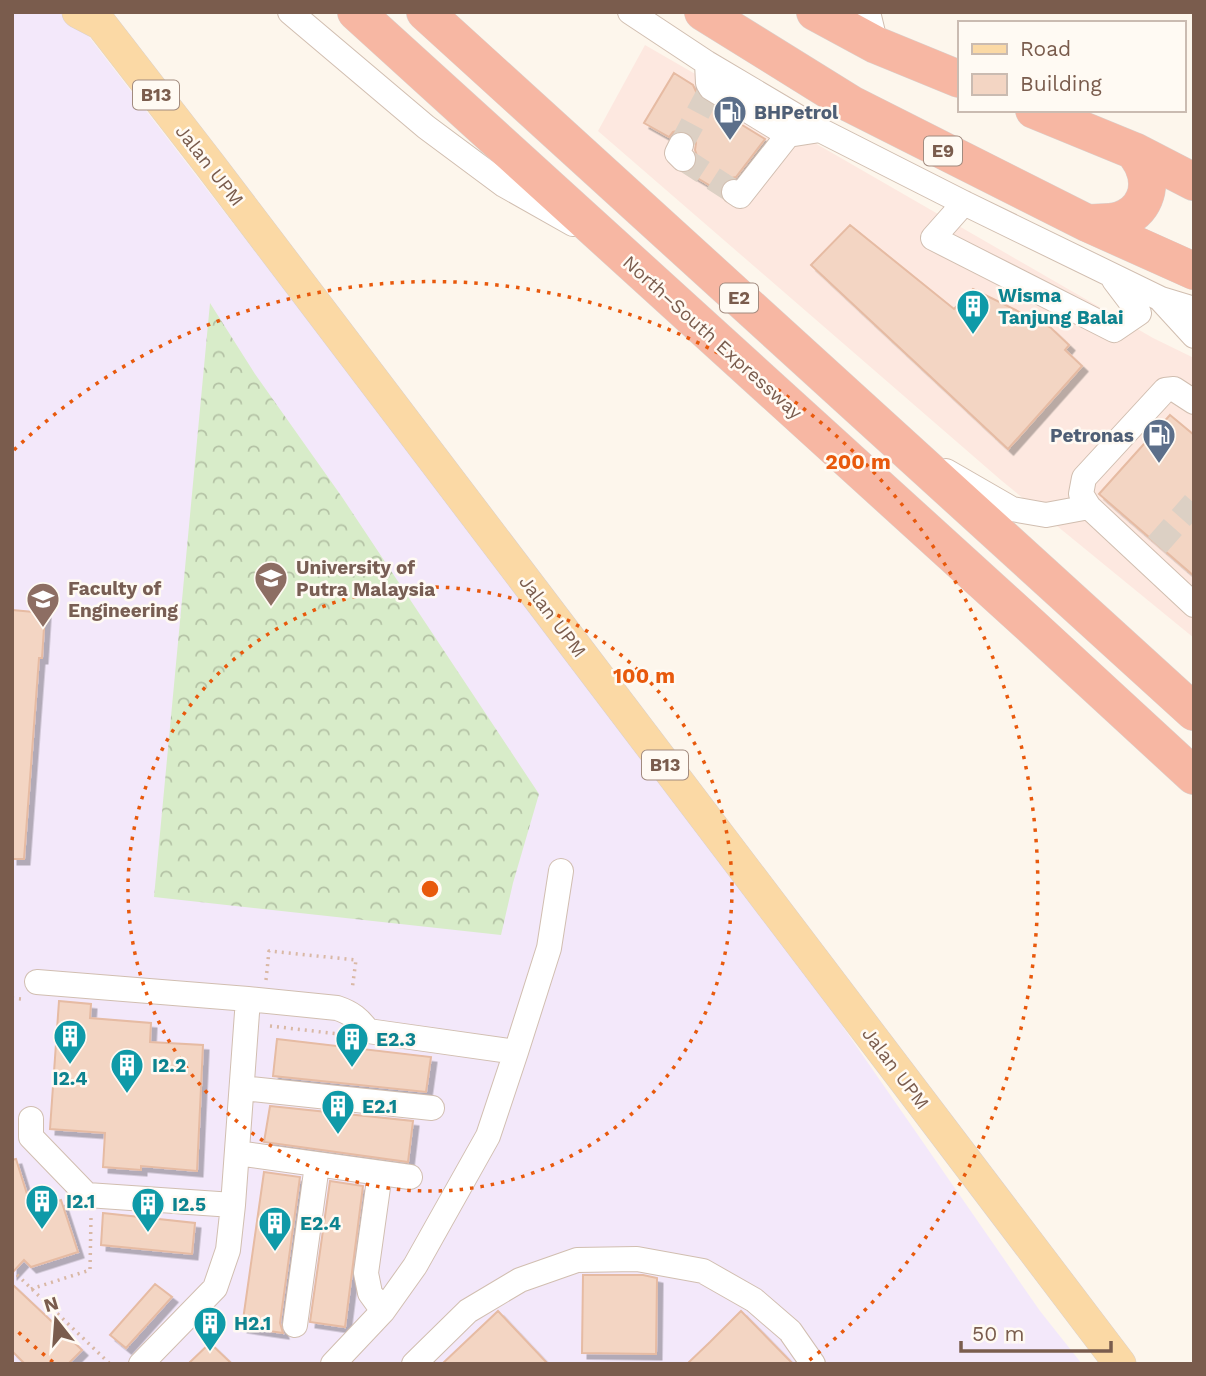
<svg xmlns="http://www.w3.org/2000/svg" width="1206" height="1376" font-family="'Work Sans',sans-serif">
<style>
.commercial{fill:#fde8e0}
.education{fill:#f3e8fa}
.forest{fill:url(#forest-crowns)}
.building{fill:#f3d5c3;stroke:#e6bba3;stroke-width:2;filter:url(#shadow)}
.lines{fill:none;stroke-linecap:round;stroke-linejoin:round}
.minor-tunnel{stroke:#dcd0c4;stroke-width:24;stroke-dasharray:24 12;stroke-linecap:butt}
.minor-casing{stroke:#d1beb0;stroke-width:26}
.major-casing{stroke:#dad1cd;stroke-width:33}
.highway-casing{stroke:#dad1cd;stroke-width:38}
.path{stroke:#d9b8a5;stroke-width:3.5;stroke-dasharray:2 5;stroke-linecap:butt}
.minor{stroke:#fff;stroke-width:24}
.major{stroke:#fbd9a5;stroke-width:32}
.highway{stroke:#f7b7a3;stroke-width:37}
.ring{fill:none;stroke:#e8590c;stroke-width:3.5;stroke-dasharray:3.5 7}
.labels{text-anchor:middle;stroke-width:5;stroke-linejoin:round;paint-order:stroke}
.shield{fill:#fffaf3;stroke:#a28b7f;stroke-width:2}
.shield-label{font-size:18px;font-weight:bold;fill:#7a5c4d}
.service-label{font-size:19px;font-weight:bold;fill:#4e5e75;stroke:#fffaf3;text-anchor:start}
.street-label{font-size:19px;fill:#7a5c4d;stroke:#fffaf3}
.culture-label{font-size:19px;font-weight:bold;fill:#0d838f;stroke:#fffaf3;text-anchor:start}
.education-label{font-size:19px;font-weight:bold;fill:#785e54;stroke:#fffaf3;text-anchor:start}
.centre{fill:#e8590c;stroke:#fffaf3;stroke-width:3.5}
.ring-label{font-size:21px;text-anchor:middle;font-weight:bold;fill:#e8590c;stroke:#fffaf3;stroke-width:5;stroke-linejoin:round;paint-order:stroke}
</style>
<defs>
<pattern id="forest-crowns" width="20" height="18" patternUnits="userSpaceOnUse" patternTransform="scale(1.75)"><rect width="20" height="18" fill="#d8ecc9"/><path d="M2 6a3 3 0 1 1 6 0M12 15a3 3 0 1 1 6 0" fill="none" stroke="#b4c2a5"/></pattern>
<filter id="shadow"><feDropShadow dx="5.5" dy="5.5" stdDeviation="0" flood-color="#0004"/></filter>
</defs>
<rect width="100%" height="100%" fill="#fdf6ec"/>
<path class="commercial" d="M645 45 1153 338 1194 358V638L1002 481 598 131Z"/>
<path class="education" d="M12 12H70L422 468 823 998 1040 1311 1082 1364H12Z"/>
<path class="forest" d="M210 303 255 374 342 497 539 794 513 883 501 935 154 897Z"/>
<path class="building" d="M674 73 693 85 698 96 703 101 765 139 736 177 727 179 721 184 719 191 689 173 694 169 697 162V156L695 150 696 143 693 136 688 132 681 130 673 132 669 137 644 123Z
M850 225 954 309 973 289 1050 327 1069 345 1065 350 1082 366 1008 449 811 265Z
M1170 415 1194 435V576L1099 494Z
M12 610 45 613 42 658H39L24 859H12Z
M59 1001 91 1004 90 1018 151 1023 150 1042 203 1045 197 1171 141 1166V1170L103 1167 105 1133 50 1129Z
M277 1039 431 1057 426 1092 273 1076Z
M270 1106 413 1121 408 1162 264 1142Z
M16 1159 32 1210 61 1200 78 1252 31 1267 24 1260 12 1273V1160Z
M264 1172 300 1177 280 1323 283 1333 242 1327Z
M330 1181 363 1186 345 1327 310 1322Z
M103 1213 195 1223 192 1254 101 1245Z
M583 1275H643L657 1278 656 1354 582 1353Z
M12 1284 82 1350 68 1364H25L12 1351Z
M155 1284 172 1297 126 1348 110 1335Z
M498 1311 548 1364H442Z
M741 1311 793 1364H687L710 1342Z
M210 1343 232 1364H188Z"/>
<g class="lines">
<path class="minor-tunnel" d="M681 145 708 94
M683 159 734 192
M1157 545 1194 503"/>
<defs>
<path id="minor" d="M290 12 426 127 504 185 573 224
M630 12 707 63 820 130 964 203 1161 299 1194 309
M868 12 876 45
M707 63 708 83 711 88 788 135 820 130
M681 145 677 153 683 159
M734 192 740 196 788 135
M964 203 933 238 1114 330 1139 313 1114 280
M1161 300 1194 336
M1194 402 1174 389 1165 390 1084 478 1081 494 1089 507 1194 605
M946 471 1012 509 1046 515 1089 507
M37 982 248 999 337 1008C352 1013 359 1019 368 1031L516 1052
M242 1088 432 1108
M31 1119V1137L87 1195 233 1205
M237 1153 410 1177
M380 1173 366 1273 370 1293 383 1311
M295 1325 317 1165
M141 1364 215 1288 228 1250 233 1205 248 999
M333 1364 383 1311 415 1266 488 1136 516 1052 549 948 561 871
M414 1364 468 1311 520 1280 577 1260 637 1259 703 1271 754 1300 790 1331 813 1364"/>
<path id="major" d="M78 12 101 24 210 165 1120 1364"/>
<path id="highway" d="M356 12 1028 623 1194 776
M425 12 1194 712
M703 12 851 104 1087 223 1194 271
M815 12 876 45 959 79
M1034 110 1134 151 1194 182
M1087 223C1098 222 1111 223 1120 220 1144 212 1153 188 1143 166 1141 161 1137 156 1134 151"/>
</defs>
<use href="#minor" class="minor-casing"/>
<use href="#major" class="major-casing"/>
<use href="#highway" class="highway-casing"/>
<path class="path" d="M266 980 269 951 356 960 352 990
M12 998 22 999
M270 1026 339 1034
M12 1270 110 1364
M31 1289 90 1270 91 1217"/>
<use href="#minor" class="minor"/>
<use href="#major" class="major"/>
<use href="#highway" class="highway"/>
</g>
<g class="ring">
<circle cx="430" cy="889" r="302"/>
<path d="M53 1362A605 605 0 0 1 14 1328M14 450A605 605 0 1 1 807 1362"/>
</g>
<defs>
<symbol id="fuel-pin" viewBox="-11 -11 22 30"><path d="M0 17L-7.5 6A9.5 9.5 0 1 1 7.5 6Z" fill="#5c6f8a" stroke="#fffaf3"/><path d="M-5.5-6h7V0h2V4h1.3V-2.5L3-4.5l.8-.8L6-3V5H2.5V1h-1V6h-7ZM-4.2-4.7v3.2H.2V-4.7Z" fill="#fff"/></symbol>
<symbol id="building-pin" viewBox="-11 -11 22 30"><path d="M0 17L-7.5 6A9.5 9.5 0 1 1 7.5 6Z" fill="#0f9aa8" stroke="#fffaf3"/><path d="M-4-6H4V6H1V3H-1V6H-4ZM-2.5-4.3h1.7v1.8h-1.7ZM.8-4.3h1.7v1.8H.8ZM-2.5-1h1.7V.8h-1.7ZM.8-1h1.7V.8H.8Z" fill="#fff"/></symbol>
<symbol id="university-pin" viewBox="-11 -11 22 30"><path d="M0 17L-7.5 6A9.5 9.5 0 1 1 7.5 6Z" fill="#8d6e63" stroke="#fffaf3"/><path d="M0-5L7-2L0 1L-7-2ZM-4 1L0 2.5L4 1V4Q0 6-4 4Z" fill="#fff"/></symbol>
</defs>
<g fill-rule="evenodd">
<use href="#fuel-pin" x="711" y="93" width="38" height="52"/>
<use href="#building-pin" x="954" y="287" width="38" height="52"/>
<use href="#fuel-pin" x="1140" y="416" width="38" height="52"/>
<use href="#university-pin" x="252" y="559" width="38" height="52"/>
<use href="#university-pin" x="24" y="580" width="38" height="52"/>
<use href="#building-pin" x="51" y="1017" width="38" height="52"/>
<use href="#building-pin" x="333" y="1020" width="38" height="52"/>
<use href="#building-pin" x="108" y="1046" width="38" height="52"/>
<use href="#building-pin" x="319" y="1087" width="38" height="52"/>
<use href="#building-pin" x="23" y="1182" width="38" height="52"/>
<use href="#building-pin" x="129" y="1185" width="38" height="52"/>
<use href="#building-pin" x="256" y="1204" width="38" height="52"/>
<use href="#building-pin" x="191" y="1304" width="38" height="52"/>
</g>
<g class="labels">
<g class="shield">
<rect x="133" y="80.5" width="46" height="29" rx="5"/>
<rect x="924" y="136.5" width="38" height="29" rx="5"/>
<rect x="720" y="283.5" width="38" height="29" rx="5"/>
<rect x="642" y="750.5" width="46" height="29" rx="5"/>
</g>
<g class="shield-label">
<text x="156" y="101">B13</text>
<text x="943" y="157">E9</text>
<text x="739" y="304">E2</text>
<text x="665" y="771">B13</text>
</g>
<g class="service-label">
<text x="754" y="119">BHPetrol</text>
<text x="1134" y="442" text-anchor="end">Petronas</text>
</g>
<g class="street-label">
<text transform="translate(210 165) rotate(52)" y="7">Jalan UPM</text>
<text transform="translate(713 337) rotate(42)" y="7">North–South Expressway</text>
<text transform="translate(553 616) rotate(53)" y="7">Jalan UPM</text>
<text transform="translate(896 1068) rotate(53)" y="7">Jalan UPM</text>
</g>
<g class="culture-label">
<text x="998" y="302">Wisma<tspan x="998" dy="22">Tanjung Balai</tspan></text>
<text x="376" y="1046">E2.3</text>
<text x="152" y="1072">I2.2</text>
<text x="70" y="1085" text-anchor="middle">I2.4</text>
<text x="362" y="1113">E2.1</text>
<text x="66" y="1208">I2.1</text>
<text x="172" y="1211">I2.5</text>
<text x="300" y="1230">E2.4</text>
<text x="234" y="1330">H2.1</text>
</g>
<g class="education-label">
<text x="296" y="574">University of<tspan x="296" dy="22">Putra Malaysia</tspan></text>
<text x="68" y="595">Faculty of<tspan x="68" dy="22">Engineering</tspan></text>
</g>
</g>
<circle cx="430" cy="889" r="10" class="centre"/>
<g class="ring-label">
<text x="858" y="469">200 m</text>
<text x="644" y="683">100 m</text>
</g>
<rect width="1206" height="1376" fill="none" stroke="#7a5c4d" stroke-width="28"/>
<rect x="958" y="21" width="228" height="91" fill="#fffaf3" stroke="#cabbb1" stroke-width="2"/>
<rect x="972" y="44" width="35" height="10" fill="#fbd9a5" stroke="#cabbb1" stroke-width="2"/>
<text x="1020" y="56" font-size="21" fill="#7a5c4d">Road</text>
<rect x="972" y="74" width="35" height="21" fill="#f3d5c3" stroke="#cabbb1" stroke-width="2"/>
<text x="1020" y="91" font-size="21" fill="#7a5c4d">Building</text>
<g transform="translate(56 1320) rotate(343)" stroke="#fffaf3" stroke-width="5" paint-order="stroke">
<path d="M0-5L12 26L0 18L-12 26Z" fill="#7a5c4d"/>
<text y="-10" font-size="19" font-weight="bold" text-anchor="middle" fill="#7a5c4d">N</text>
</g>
<path d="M961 1341v10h150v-10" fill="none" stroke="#7a5c4d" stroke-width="3.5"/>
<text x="972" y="1341" font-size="21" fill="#7a5c4d" stroke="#fffaf3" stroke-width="5" paint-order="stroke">50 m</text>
</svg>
